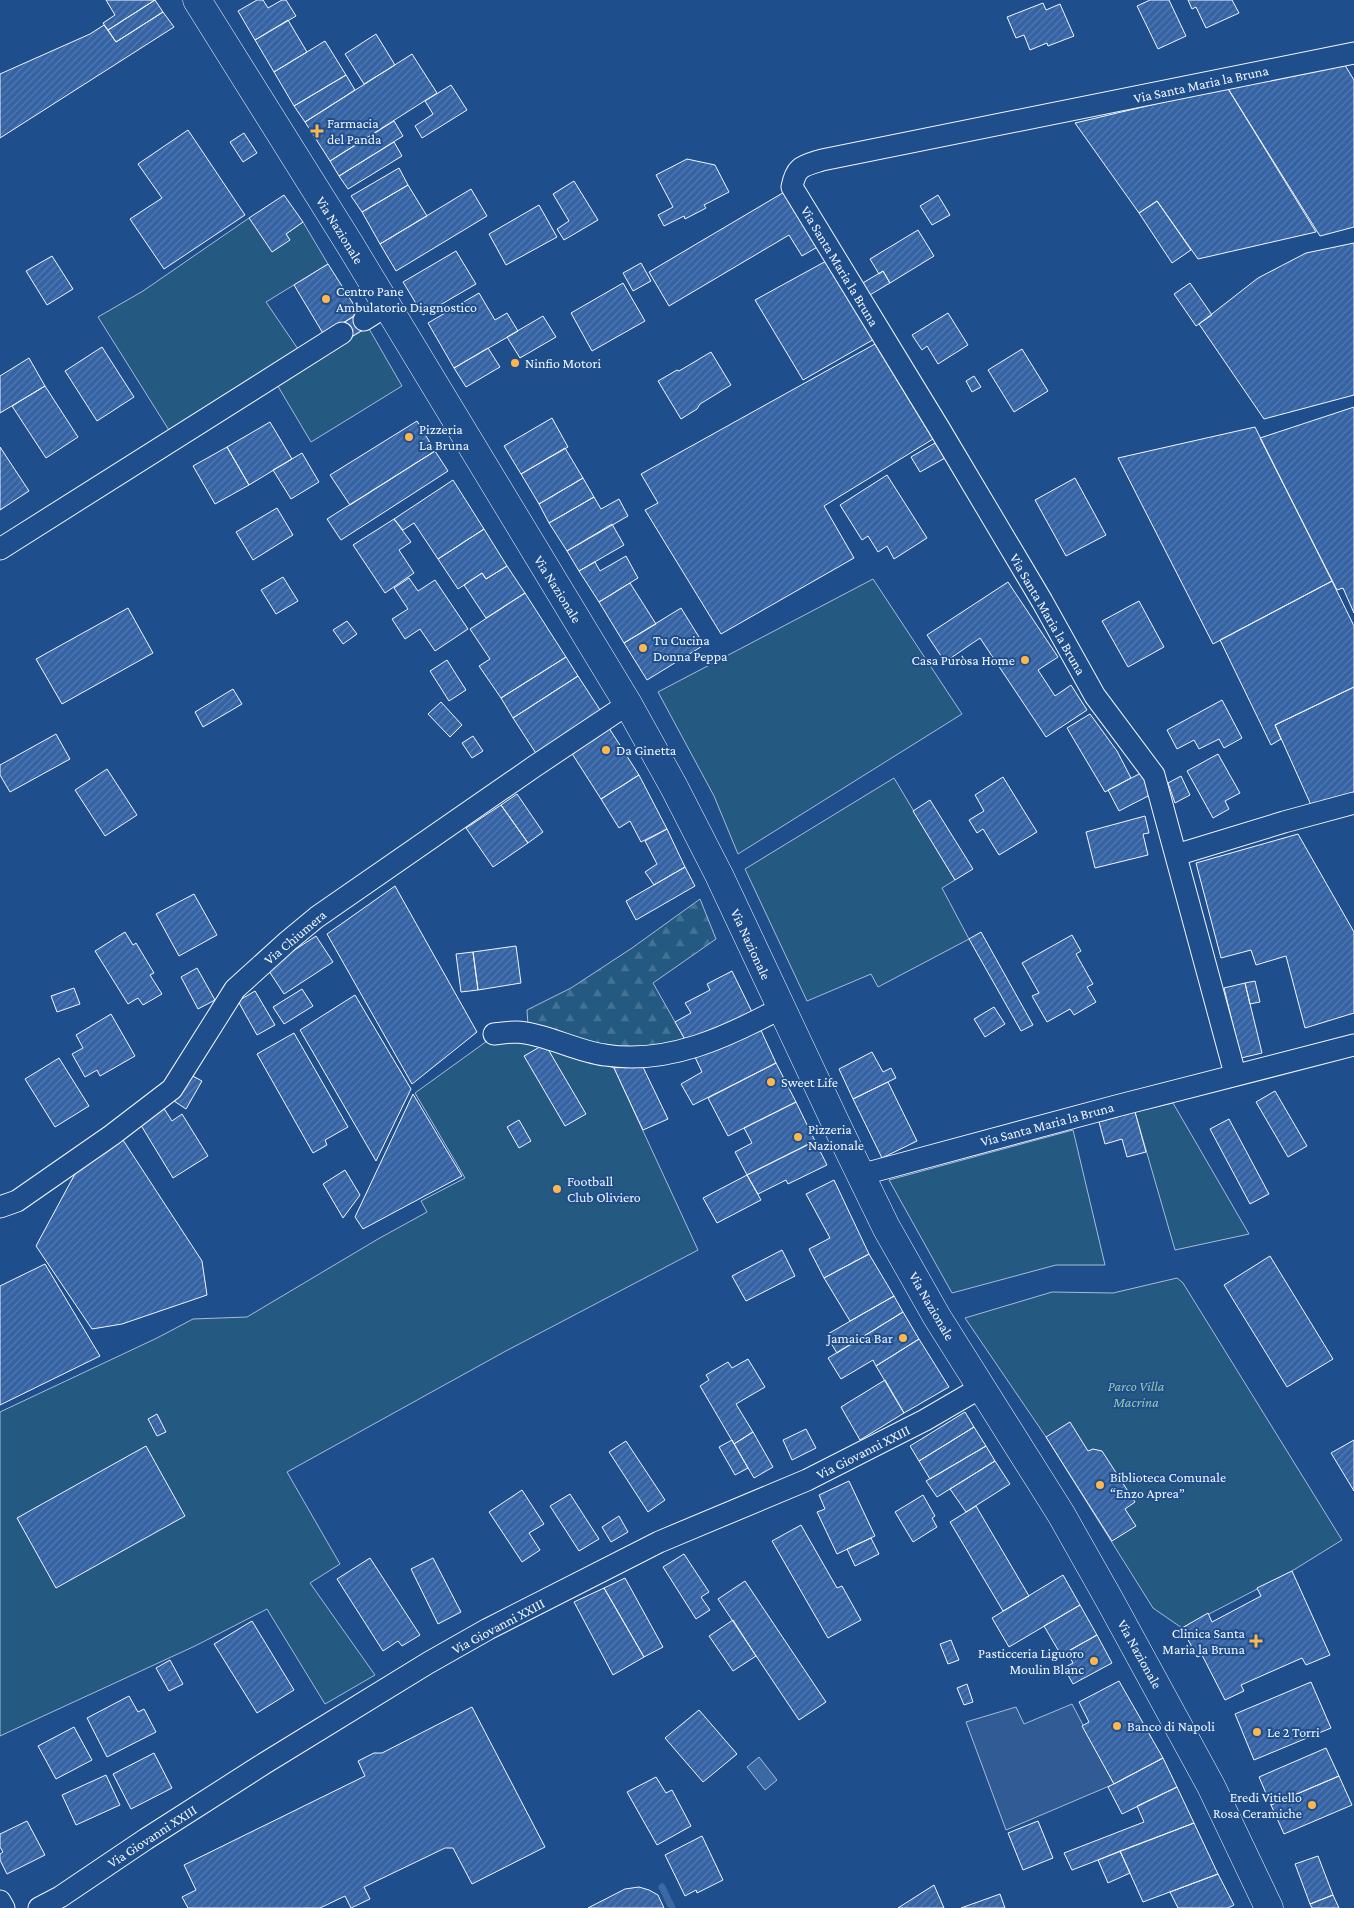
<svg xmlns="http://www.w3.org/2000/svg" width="1354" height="1908" font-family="'Crimson Pro',serif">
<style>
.green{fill:#245a82;stroke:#a8bbd7}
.forest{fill:url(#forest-firs);stroke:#a8bbd7}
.parking{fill:#305b95;stroke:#a8bbd7}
.water{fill:#3b69a3;stroke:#a8bbd7}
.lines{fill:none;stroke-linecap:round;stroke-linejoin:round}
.stream{stroke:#3b69a3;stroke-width:7}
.building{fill:url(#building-hatch);stroke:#f2f6ff}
.street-casing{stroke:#f2f6ff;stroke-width:23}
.primary-casing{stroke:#f2f6ff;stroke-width:29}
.street{stroke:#1f4e8c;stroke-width:21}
.primary{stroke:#1f4e8c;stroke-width:28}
.poi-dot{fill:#ffb74d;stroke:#1f4e8c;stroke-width:2}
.labels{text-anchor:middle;stroke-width:4;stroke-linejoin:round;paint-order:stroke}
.street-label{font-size:14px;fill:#f2f6ff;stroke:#1f4e8c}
.poi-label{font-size:14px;fill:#f2f6ff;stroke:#1f4e8c;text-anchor:start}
.park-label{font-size:14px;font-style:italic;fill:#97c8a6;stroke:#1f4e8c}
</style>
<defs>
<pattern id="forest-firs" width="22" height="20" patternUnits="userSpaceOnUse" patternTransform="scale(1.25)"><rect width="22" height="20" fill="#245a82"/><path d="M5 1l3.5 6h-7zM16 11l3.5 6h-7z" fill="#447295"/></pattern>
<pattern id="building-hatch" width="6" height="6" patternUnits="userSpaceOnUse" patternTransform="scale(1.25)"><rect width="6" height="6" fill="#3563a3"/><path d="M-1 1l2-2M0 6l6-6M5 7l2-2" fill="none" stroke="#537ab1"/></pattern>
</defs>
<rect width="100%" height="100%" fill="#1f4e8c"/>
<path class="green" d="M249 218 290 240 286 234 303 222 328 264 266 302 300 352 172 435 98 317 143 291Z
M368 327 402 386 311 442 276 383Z
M873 579 962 714 738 854 714 796 658 692Z
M894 778 955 880 942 888 969 939 878 987 871 974 807 1001 745 869Z
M487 1041 545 1044 614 1068 698 1250 504 1352 287 1472 340 1564 310 1583 375 1675 325 1704 267 1609 195 1646 0 1736V1412L157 1338 193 1319 247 1317 378 1239 427 1212 421 1201 465 1178 415 1093Z
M1173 1103 1249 1234 1175 1250 1135 1112Z
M1073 1130 1105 1265H1056L952 1293 889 1180Z
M1177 1278 1183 1283 1342 1540 1292 1571 1182 1628 1153 1608 1046 1437 965 1318 1052 1292 1113 1293Z"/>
<path class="forest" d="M700 899 716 939 653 983 687 1043 653 1051 607 1047 528 1025 527 1010 571 988 632 948Z"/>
<path class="parking" d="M1072 1704 1114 1784 1006 1830 966 1722 1016 1707 1024 1724Z"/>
<path class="water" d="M759 1757 777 1780 765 1790 747 1767Z"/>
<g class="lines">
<path class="stream" d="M662 1887 672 1908"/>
</g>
<path class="building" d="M106 0H155L108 30 103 23 115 15Z
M155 0 163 12 116 42 108 30Z
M257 0H263L268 8 282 0H286L296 16 255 40 238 11Z
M1150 0H1169L1186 36 1158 49 1137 6Z
M1188 0H1232L1239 13 1206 28 1196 7 1192 9Z
M1043 3 1046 10 1060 4 1074 36 1048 46 1047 43 1030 50 1024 35 1016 38 1007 17Z
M163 12 174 27 0 138V74L90 34 104 25 116 42Z
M288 20 307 52 274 72 255 40Z
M376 34 395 65 364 84 345 54Z
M325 41 346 75 294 106 274 72Z
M412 54 437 93 330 161 305 122Z
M1343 62 1354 80V227L1320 236 1227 87Z
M346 75 355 90 305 122 294 106Z
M451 85 467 110 422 138 415 126 433 114 425 101Z
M1227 87 1316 232 1198 259 1157 201 1139 213 1075 123Z
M394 121 403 136 339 176 330 161Z
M188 130 245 215 164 269 130 219 162 198 138 164Z
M244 133 257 153 243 162 230 142Z
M394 142 402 156 348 189 339 176Z
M687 159 715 165 729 192 704 205 706 208 685 219 684 216 664 226 658 215 673 207 656 175Z
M399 168 408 185 362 212 351 196Z
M574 181 598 220 564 240 557 229 569 221 553 194Z
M408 185 427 216 380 244 362 212Z
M471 189 487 216 396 271 380 244Z
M786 191 819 246 802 256 789 235 669 306 649 272Z
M284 195 303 222 286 234 290 240 272 252 249 218Z
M938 195 950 215 932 225 920 206Z
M1157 201 1191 250 1172 263 1139 213Z
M539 205 557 237 506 265 489 234Z
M918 230 934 256 890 283 883 271 879 274 870 259Z
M1354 243V395L1264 419 1199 324 1258 278 1306 253Z
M456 251 476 284 423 315 403 282Z
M52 256 73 289 47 305 26 271Z
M828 260 876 338 803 380 755 300Z
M641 263 651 281 633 291 623 273Z
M328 264 359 313 324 335 294 285Z
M883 271 890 283 868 296 861 284Z
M623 283 645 321 592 351 571 313Z
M1190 283 1212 315 1196 326 1174 294Z
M479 293 495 320 507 313 518 331 454 368 428 323Z
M359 313 368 327 346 340 338 326Z
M948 313 968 345 938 364 927 346 922 350 912 335Z
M543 316 556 337 520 358 507 337Z
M875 344 933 439 824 506 854 558 721 634 645 510 658 503 641 474Z
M102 347 134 397 97 421 65 371Z
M488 348 500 367 466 387 454 368Z
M1022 349 1048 391 1014 412 988 370Z
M711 352 731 385 700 404 697 409 681 419 658 381 677 370 679 371Z
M29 358 45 386 0 413V376Z
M974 376 981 387 972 392 966 381Z
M45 386 78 437 46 458 12 406Z
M1354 407V613L1343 588 1337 590 1260 438Z
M552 418 568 447 521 474 504 446Z
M417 421 435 451 350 505 330 475Z
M270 422 292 459 249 485 227 447Z
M1255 427 1332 581 1213 644 1118 458Z
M935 443 945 458 920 472 911 457Z
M0 447 29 491 0 510Z
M227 447 249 485 215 504 193 466Z
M565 448 583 478 539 504 521 474Z
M435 451 448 471 341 540 327 519Z
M302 453 319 482 291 499 273 470Z
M887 475 927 538 894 559 887 546 878 552 868 536 862 540 840 505Z
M583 478 594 497 549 523 539 504Z
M1075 478 1106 535 1066 556 1035 500Z
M453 480 484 529 438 559 414 523 403 530 394 519Z
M594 497 601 509 619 499 628 516 567 551 549 523Z
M277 508 293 535 253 560 236 532Z
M394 519 411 542 399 550 414 573 385 593 353 545Z
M612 524 624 545 579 571 567 551Z
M484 529 507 566 486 579 482 573 458 589 438 559Z
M626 556 638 578 599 602 579 571 595 562 600 571Z
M507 566 525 593 486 618 464 585 482 573 486 579Z
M283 577 298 601 276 614 261 590Z
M409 578 418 591 435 580 468 629 435 651 420 629 405 639 392 619 408 609 394 588Z
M1332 581 1354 626V687L1275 725 1281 739 1271 745 1220 640Z
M1008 582 1058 657 1038 670 1055 696 1071 685 1087 710 1046 737 980 638 945 662 927 635Z
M630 583 656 624 624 643 599 602Z
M525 593 566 657 501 698 479 666 490 659 470 629Z
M1139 601 1164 647 1128 667 1102 621Z
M128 608 153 653 62 704 36 659Z
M681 608 704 645 647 680 624 643Z
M347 621 357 634 343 644 333 630Z
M566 657 578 676 513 718 501 698Z
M447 660 466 690 449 701 430 671Z
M578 676 602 713 537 755 513 718Z
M1354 687V793L1311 805 1275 725Z
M233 689 242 704 203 727 195 712Z
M1222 700 1242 738 1224 748 1219 739 1199 749 1194 740 1177 749 1167 730Z
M441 702 462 725 450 737 428 714Z
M1090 714 1117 751 1131 778 1105 792 1067 728Z
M609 728 639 775 601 799 571 752Z
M56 734 70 759 10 792 0 775V765Z
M473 736 483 751 472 758 462 743Z
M1218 754 1240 793 1225 801 1229 809 1213 818 1187 771Z
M107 769 137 815 105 836 75 790Z
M1141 773 1152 794 1119 811 1108 790Z
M639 775 667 829 641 842 630 821 619 828 601 799Z
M1181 776 1190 795 1175 803 1168 783Z
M1003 777 1037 832 999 855 983 829 977 833 969 820 984 811 975 795Z
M517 794 543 832 528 843 501 805Z
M930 800 973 869 955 880 913 811Z
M501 805 528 843 493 867 466 828Z
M1145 816 1149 833 1143 834 1148 855 1095 868 1086 832Z
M667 829 685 867 654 885 645 872 657 864 645 841Z
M1298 834 1354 932V1013L1305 1028 1286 956 1256 965 1251 950 1221 958 1196 863Z
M685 867 695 886 636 920 626 901Z
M395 886 477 1032 412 1084 327 934Z
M194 894 217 935 179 956 156 914Z
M125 932 133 945 136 943 154 973 150 975 162 994 143 1005 138 998 128 1004 95 951Z
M981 932 1033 1025 1021 1031 969 939Z
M1072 935 1081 951 1076 954 1093 984 1087 987 1096 1002 1074 1015 1070 1009 1047 1022 1032 996 1039 993 1022 963Z
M316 936 333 962 284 994 267 968Z
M516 946 521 983 478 990 473 952Z
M473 952 478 990 461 992 456 954Z
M197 968 215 1000 198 1009 181 977Z
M732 971 754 1016 687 1043 675 1022 691 1013 685 1003 710 990 707 984Z
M1255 981 1260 1002 1250 1004 1245 983Z
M1245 983 1262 1053 1241 1058 1224 988Z
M74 988 80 1004 57 1012 51 996Z
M302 989 313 1006 284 1024 273 1007Z
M255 991 275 1025 257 1035 238 1001Z
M355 995 411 1089 376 1161 300 1030Z
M994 1007 1005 1024 985 1037 974 1019Z
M111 1014 135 1056 100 1076 97 1070 85 1077 72 1054 83 1048 76 1035Z
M759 1026 776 1063 693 1105 681 1084 702 1072 694 1055Z
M294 1033 348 1127 325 1140 327 1145 313 1153 257 1054Z
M545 1044 586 1114 565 1126 524 1056Z
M872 1052 883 1072 891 1068 896 1078 853 1099 839 1069Z
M59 1058 89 1106 55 1127 25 1079Z
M776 1063 796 1102 728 1136 708 1098Z
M642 1065 668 1119 643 1130 614 1068Z
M189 1074 202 1081 186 1109 174 1101Z
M888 1082 917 1141 882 1158 853 1099Z
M1275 1091 1307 1146 1288 1157 1256 1102Z
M413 1094 462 1176 363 1229 355 1217Z
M796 1102 815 1141 747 1175 735 1152 752 1143 744 1128Z
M163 1107 172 1121 182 1114 208 1156 173 1178 139 1122Z
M1135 1112 1146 1152 1127 1157 1122 1139 1105 1144 1099 1122Z
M1229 1119 1269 1194 1250 1204 1210 1129Z
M519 1120 531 1141 519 1148 507 1127Z
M123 1140 202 1261 207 1295 122 1324 92 1329 36 1246 76 1172Z
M815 1141 827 1165 788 1184 786 1180 758 1194 747 1175Z
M345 1170 360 1195 343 1218 323 1184Z
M747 1175 761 1200 717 1223 703 1198Z
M834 1180 869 1254 824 1278 809 1249 830 1238 806 1194Z
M782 1250 795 1276 746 1301 732 1276Z
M869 1254 894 1296 850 1321 824 1278Z
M1270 1256 1333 1359 1287 1387 1224 1285Z
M45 1264 100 1356 0 1405V1286Z
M894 1296 903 1312 837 1353 826 1335Z
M903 1312 919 1339 876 1366 873 1360 841 1379 828 1358Z
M919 1339 949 1387 904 1413 876 1366Z
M748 1359 765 1387 736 1404 753 1432 734 1444 700 1386 709 1380 706 1375 728 1362 732 1368Z
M885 1380 904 1413 860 1440 841 1407Z
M965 1412 974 1427 919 1461 910 1446Z
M157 1414 166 1432 157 1436 148 1419Z
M1070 1422 1088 1451 1093 1449 1102 1451 1135 1502 1125 1509 1136 1526 1112 1541 1046 1437Z
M974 1427 986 1446 930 1479 919 1461Z
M806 1429 816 1448 792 1460 783 1440Z
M753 1432 773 1467 754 1478 734 1444Z
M732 1440 748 1468 735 1475 719 1447Z
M1354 1440V1491L1331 1453Z
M626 1441 665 1500 648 1512 609 1452Z
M146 1446 185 1516 56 1588 17 1518Z
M986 1446 995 1461 937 1497 926 1481Z
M995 1461 1010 1484 966 1512 950 1489Z
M849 1481 875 1536 837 1554 817 1512 825 1509 819 1495Z
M522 1490 544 1524 529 1533 540 1550 522 1562 489 1512Z
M570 1494 599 1539 579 1551 550 1506Z
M923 1495 935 1516 932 1518 937 1527 913 1542 895 1512Z
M976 1506 1029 1596 1003 1611 950 1522Z
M619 1516 628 1532 611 1542 602 1527Z
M801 1525 837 1588 842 1586 861 1620 828 1638 772 1541Z
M871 1538 879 1554 855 1566 847 1549Z
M684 1554 709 1592 701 1597 710 1610 696 1619 663 1567Z
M370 1558 420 1635 402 1646 398 1641 383 1651 337 1579Z
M433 1558 461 1612 438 1624 411 1569Z
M1292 1571 1330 1655 1306 1665 1302 1658 1241 1685 1244 1691 1225 1700 1202 1655 1197 1657 1182 1628 1208 1613 1212 1622 1261 1596 1257 1588Z
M1063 1575 1080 1605 1009 1647 992 1618Z
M625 1578 663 1647 644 1657 604 1588Z
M745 1581 826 1702 799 1720 718 1599Z
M604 1588 644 1657 613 1675 574 1602Z
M1080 1605 1097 1635 1061 1655 1044 1626Z
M733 1620 756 1656 733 1671 709 1636Z
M252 1621 294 1690 257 1713 214 1644Z
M1097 1635 1112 1663 1073 1684 1064 1668 1073 1663 1067 1652Z
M951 1640 959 1660 948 1664 940 1644Z
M170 1660 183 1684 169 1691 156 1668Z
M1119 1681 1163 1758 1114 1784 1082 1726 1089 1722 1079 1702Z
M1311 1682 1331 1728 1254 1760 1235 1714Z
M967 1684 973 1702 964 1705 957 1688Z
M129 1696 138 1712 144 1709 156 1732 107 1757 87 1718Z
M472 1707 545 1847 472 1884 453 1848H445L364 1887 370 1899 351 1908 345 1896 320 1908H188L182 1897 196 1890 184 1865 365 1776 358 1761 374 1753H382Z
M699 1710 737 1754 703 1782 665 1738Z
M74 1727 92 1760 56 1779 38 1746Z
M1326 1748 1339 1776 1271 1805 1259 1777Z
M154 1753 172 1788 131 1809 113 1774Z
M1163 1758 1177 1787 1122 1814 1108 1787Z
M106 1775 120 1805 76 1825 62 1795Z
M1339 1776 1352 1805 1284 1834 1271 1805Z
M656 1777 666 1793 672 1790 691 1826 657 1845 627 1792Z
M1177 1787 1194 1823 1072 1870 1064 1853 1144 1822 1137 1806Z
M27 1821 45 1855 7 1874 0 1860V1854L3 1852 0 1847V1834Z
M1038 1821 1053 1858 1023 1870 1008 1833Z
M1194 1823 1218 1874 1143 1902 1120 1851Z
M702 1836 723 1880 697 1893 696 1890 685 1896 665 1855Z
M1120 1851 1130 1873 1108 1883 1098 1860Z
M1318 1856 1333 1895 1310 1904 1295 1864Z
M1218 1874 1234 1905 1228 1908H1178L1170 1892Z
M934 1885 944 1908H898Z
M639 1887 649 1890 658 1895 664 1908H588L625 1889Z
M1000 1894 1005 1908H961Z
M1333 1895 1339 1908H1312L1310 1904Z"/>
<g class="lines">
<defs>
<path id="street" d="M364 320 386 306
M0 549 342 333
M1176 855 1284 822 1354 803
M494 1034C501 1033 509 1032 517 1032 547 1034 575 1051 605 1055 668 1065 727 1037 781 1008
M1235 1074 1154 775 1095 696 1042 601 939 428 792 187C796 166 803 166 822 160L1354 53
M860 1175 1116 1106 1354 1045
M0 1207 17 1201 112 1135 172 1089 235 989 288 941 317 917 535 766 628 704
M0 1901 4 1908
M39 1908 60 1897 146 1839 265 1763 428 1663 488 1629 659 1542 807 1480 925 1420 980 1388"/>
<path id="primary" d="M197 0 349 243 628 704 674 787 719 875 838 1128 886 1227 937 1317 1061 1514 1109 1599 1211 1786 1269 1908"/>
</defs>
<use href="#street" class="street-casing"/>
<use href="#primary" class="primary-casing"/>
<use href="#street" class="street"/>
<use href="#primary" class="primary"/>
</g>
<g class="poi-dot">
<path d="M314.5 123.5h5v5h5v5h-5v5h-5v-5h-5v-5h5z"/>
<circle cx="326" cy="299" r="5"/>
<circle cx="515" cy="363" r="5"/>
<circle cx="409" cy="437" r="5"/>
<circle cx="643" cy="648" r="5"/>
<circle cx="1025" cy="660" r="5"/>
<circle cx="606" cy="750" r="5"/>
<circle cx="771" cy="1082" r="5"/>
<circle cx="798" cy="1137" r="5"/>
<circle cx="557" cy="1189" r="5"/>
<circle cx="903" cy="1338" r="5"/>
<circle cx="1100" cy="1485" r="5"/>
<path d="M1253.5 1633.5h5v5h5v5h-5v5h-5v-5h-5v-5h5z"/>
<circle cx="1094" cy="1661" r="5"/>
<circle cx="1117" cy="1726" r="5"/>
<circle cx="1257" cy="1732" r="5"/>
<circle cx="1312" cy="1805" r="5"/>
</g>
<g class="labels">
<g class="street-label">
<text transform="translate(1201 84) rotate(-12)" y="5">Via Santa Maria la Bruna</text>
<text transform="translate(340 230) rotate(58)" y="5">Via Nazionale</text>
<text transform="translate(840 266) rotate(59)" y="5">Via Santa Maria la Bruna</text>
<text transform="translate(558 589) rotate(58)" y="5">Via Nazionale</text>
<text transform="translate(1048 614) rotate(60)" y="5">Via Santa Maria la Bruna</text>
<text transform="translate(295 937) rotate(-40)" y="5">Via Chiumera</text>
<text transform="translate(751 944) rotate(65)" y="5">Via Nazionale</text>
<text transform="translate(1047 1124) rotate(-15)" y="5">Via Santa Maria la Bruna</text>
<text transform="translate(932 1306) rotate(60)" y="5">Via Nazionale</text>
<text transform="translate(863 1452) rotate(-27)" y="5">Via Giovanni XXIII</text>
<text transform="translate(498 1626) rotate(-28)" y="5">Via Giovanni XXIII</text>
<text transform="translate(1140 1654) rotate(61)" y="5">Via Nazionale</text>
<text transform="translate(152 1836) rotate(-33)" y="5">Via Giovanni XXIII</text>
</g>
<g class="poi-label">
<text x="327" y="128">Farmacia<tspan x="327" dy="16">del Panda</tspan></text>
<text x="336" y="296">Centro Pane<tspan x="336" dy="16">Ambulatorio Diagnostico</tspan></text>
<text x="525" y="368">Ninfio Motori</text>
<text x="419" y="434">Pizzeria<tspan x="419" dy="16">La Bruna</tspan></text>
<text x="653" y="645">Tu Cucina<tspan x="653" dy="16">Donna Peppa</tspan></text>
<text x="1015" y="665" text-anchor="end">Casa Puròsa Home</text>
<text x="616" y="755">Da Ginetta</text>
<text x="781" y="1087">Sweet Life</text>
<text x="808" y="1134">Pizzeria<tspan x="808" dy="16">Nazionale</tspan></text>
<text x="567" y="1186">Football<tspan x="567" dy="16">Club Oliviero</tspan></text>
<text x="893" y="1343" text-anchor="end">Jamaica Bar</text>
<text x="1110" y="1482">Biblioteca Comunale<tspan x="1110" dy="16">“Enzo Aprea”</tspan></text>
<text x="1245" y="1638" text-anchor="end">Clinica Santa<tspan x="1245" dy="16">Maria la Bruna</tspan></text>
<text x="1084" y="1658" text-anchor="end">Pasticceria Liguoro<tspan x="1084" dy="16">Moulin Blanc</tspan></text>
<text x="1127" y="1731">Banco di Napoli</text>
<text x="1267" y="1737">Le 2 Torri</text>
<text x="1302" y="1802" text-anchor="end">Eredi Vitiello<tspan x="1302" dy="16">Rosa Ceramiche</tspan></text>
</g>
<g class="park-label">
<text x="1136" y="1391">Parco Villa<tspan x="1136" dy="16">Macrina</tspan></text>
</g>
</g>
</svg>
